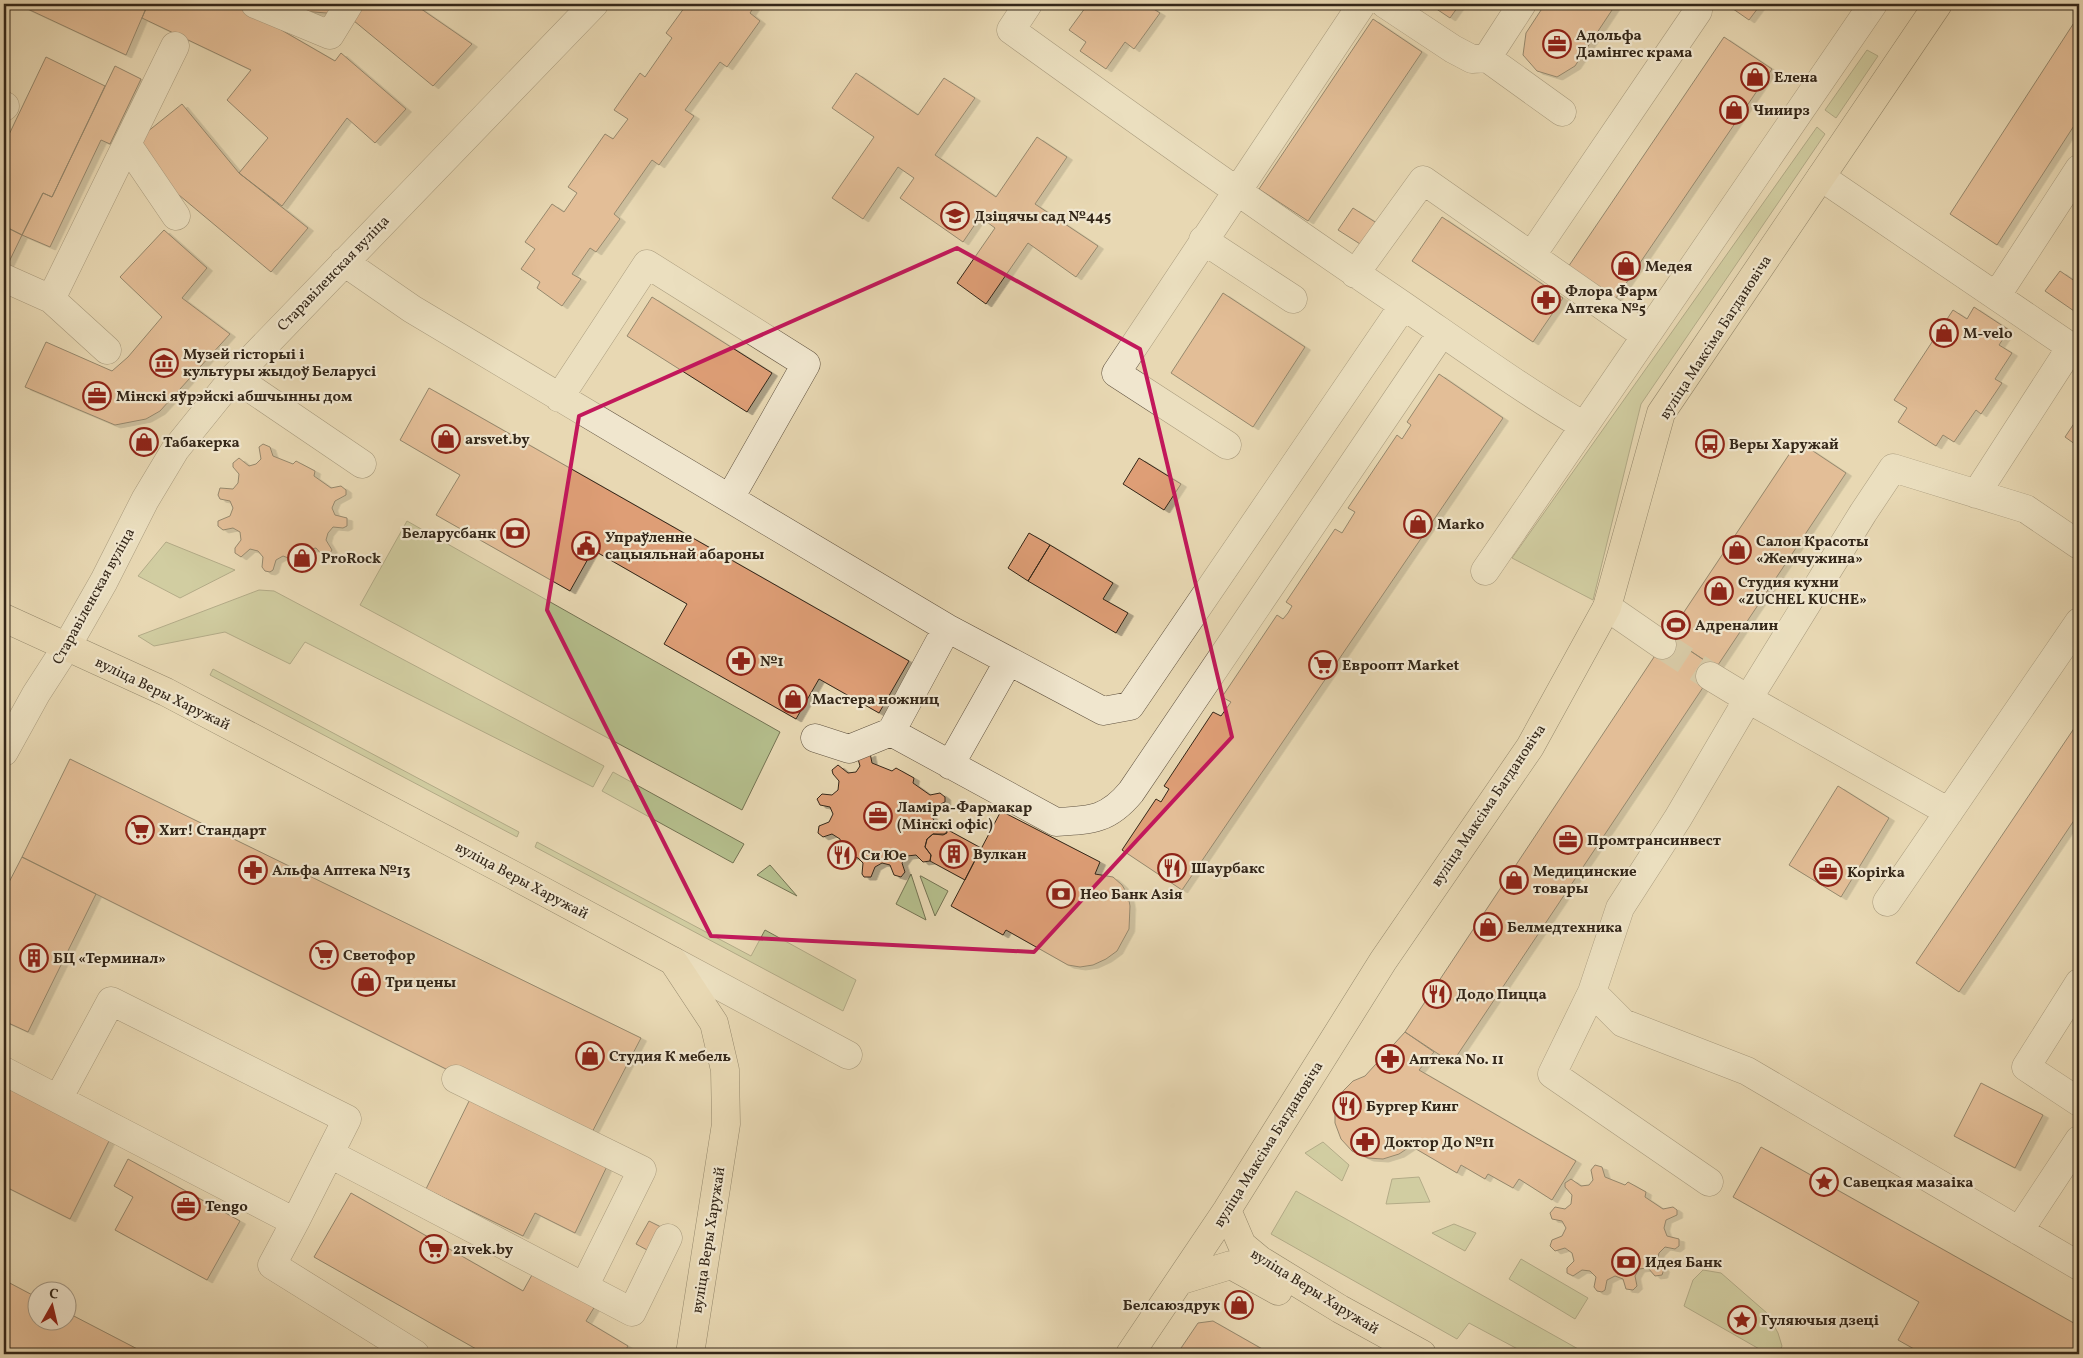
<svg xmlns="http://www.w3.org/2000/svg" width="2083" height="1358" font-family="Vollkorn,serif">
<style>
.green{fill:#b5bf8d;stroke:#747353}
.building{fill:#de9e76;stroke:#342719;filter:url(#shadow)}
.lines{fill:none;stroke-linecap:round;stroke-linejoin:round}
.minor-tunnel{stroke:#c4b594;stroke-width:28;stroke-dasharray:28 14;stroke-linecap:butt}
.minor-casing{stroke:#615340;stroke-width:29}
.major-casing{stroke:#342719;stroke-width:29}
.minor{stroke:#f0e6ce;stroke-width:28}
.major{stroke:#e8d8b3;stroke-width:28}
.marked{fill:none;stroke:#c2185b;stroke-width:4;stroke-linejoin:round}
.labels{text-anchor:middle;stroke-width:4.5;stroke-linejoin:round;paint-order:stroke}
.poi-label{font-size:15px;font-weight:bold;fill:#342719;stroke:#f0e6ce;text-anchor:start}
.street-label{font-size:15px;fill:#342719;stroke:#f0e6ce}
</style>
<defs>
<filter id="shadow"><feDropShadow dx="5.5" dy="3" stdDeviation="0" flood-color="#0004"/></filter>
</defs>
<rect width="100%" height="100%" fill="#e8d8b3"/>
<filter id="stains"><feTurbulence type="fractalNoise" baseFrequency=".004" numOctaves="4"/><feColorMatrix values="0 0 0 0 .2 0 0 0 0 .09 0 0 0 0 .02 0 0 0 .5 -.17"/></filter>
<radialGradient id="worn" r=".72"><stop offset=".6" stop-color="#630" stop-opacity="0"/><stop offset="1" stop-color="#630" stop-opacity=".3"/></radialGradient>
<path class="green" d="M1867 50 1878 56 1836 118 1825 110Z
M1817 127 1825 134 1641 404 1593 600 1512 558Z
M407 521 780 732 742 810 360 605Z
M166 542 235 570 180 598 138 576Z
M259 590 274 591 604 766 593 787 305 642 290 664 225 632 154 646 138 636Z
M213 669 519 832 517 837 210 675Z
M613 772 744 844 733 863 602 791Z
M537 842 751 956 765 930 856 980 843 1011 535 847Z
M770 865 797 896 757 875Z
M911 874 926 920 896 904Z
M921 876 948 891 935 916 920 876Z
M1323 1142 1349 1165 1342 1181 1305 1153Z
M1419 1177 1430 1202 1386 1204 1392 1179Z
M1296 1191 1580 1350 1597 1349 1668 1354H1527L1469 1323 1457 1339 1271 1234Z
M1454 1224 1476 1233 1465 1251 1432 1233Z
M1521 1259 1588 1298 1575 1319 1509 1279Z
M1703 1270 1721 1273 1768 1314 1778 1333 1782 1346 1779 1354H1768L1684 1306 1693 1280Z"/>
<path class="building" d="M17 4H142L147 6 126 55Z
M148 4H231L245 9 335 61 341 53 406 109 375 143 347 118 282 206 239 173 268 138 227 100 251 70 142 18Z
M286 4H344L339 14 302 11Z
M357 4H414L472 44 433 86 348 16Z
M687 4H756L750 13 760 21 727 67 720 62 685 110 694 116 659 165 652 160 614 214 620 219 596 252 590 248 572 274 581 279 562 306 537 288 540 282 521 269 535 249 525 242 552 204 564 212 577 193 568 187 605 134 613 139 628 119 614 110 640 73 645 77 672 38 666 33Z
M1088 4H1154L1152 8 1160 13 1134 49 1125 42 1106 69 1080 51 1086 42 1069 30Z
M1429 4H1460L1450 18Z
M1545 4H1616L1575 66 1557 77 1537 71 1523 55 1526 33Z
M1726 4H1761L1749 20Z
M2079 15V118L1997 245 1950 214Z
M1373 19 1422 52 1308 221 1259 189Z
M1724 37 1772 69 1612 304 1564 273Z
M46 57 105 86 52 197 43 193 22 235 4 226V145Z
M115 66 141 79 110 144 101 140 50 247 22 235 43 193 52 197Z
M856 73 918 115 944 78 975 98 935 155 996 197 1037 137 1067 157 1035 204 1098 246 1076 277 1028 243 986 304 957 283 995 228 980 217 963 242 900 198 914 178 898 167 863 219 832 198 874 137 832 108Z
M182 104 239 173 308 228 271 272 167 185 137 140Z
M1353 208 1383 227 1368 249 1338 230Z
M1442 217 1563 298 1533 342 1412 261Z
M4 226 22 235 8 264 4 262Z
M164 230 207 268 182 298 230 334 160 411 146 419 115 425 25 387 46 342 112 371 128 357 162 317 120 277Z
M2060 271 2079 284V303L2074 311 2045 291Z
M1223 293 1305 347 1253 427 1171 373Z
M652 297 772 373 747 412 627 336Z
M1974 307 2009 330 1999 345 2012 353 1995 379 2002 383 1981 414 1976 410 1954 442 1943 435 1936 446 1898 422 1907 408 1894 400 1953 310 1967 319Z
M1439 374 1503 418 1182 890 1122 850 1156 799 1161 802 1169 789 1164 786 1213 712 1221 716 1231 702 1222 697 1277 615 1283 619 1288 613 1292 606 1286 602 1335 529 1342 533 1355 512 1348 508 1397 435 1402 439 1411 425 1407 422Z
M429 388 909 661 879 713 819 679 796 719 664 644 687 604 593 550 570 591 436 515 460 475 400 440Z
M2079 416V447L2065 437Z
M1798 441 1846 473 1716 668 1668 636Z
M263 444 270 447 273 456 293 464 296 461 315 471 314 476 331 488 341 486 346 490V495L335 501 332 508 335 515 347 518V526L343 528 333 527 328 533 326 540 332 550 328 556H323L316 548 307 550 303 555 305 565 301 570 294 568 291 559 283 556 276 560 273 570 270 572 265 571 262 567 263 557 258 551 250 549 241 557 235 553V548L241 540 240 532 233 528 223 530 218 526V521L230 516 233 508 230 501 220 499 218 495 220 488 233 489 238 483 239 474 233 467V463L239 458 249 466 256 464 261 459 259 447Z
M1139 458 1181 484 1164 510 1123 484Z
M1029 533 1050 545 1028 581 1008 568Z
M1050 545 1113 583 1103 599 1128 613 1116 633 1028 581Z
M1668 636 1716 668 1452 1063 1405 1032Z
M2079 721V813L1959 992 1916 963Z
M870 753 872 763 892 771 896 768 914 778 913 783 930 795 940 793 945 797V802L934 807 931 815 935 822 946 826 947 833 943 835 933 834 927 839 925 847 931 855 930 861 923 862 916 855 907 856 902 863 905 872 901 877 894 875 890 865 882 863 875 867 871 877H864L862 874 863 863 858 858 850 856 840 863 834 859V855L841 847 840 839 832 834 823 837 818 833 819 826 829 822 833 814 830 807 820 805 817 799 822 794 832 795 838 790 839 781 833 774 832 770 838 765 848 773 856 772 860 766 858 759Z
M70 759 641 1038 588 1140 22 857Z
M1838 786 1889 818 1841 897 1789 865Z
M1001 811 1100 862 1095 874 1113 877 1122 885 1128 895 1130 906 1129 929 1117 951 1106 959 1093 965 1080 967 1068 965 1006 930 1003 935 951 906Z
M948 830 981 848 965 880 930 861 931 855 925 847 927 839 933 834H945Z
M22 857 96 894 28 1032 4 1021V892Z
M1405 1032 1434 1052 1419 1070 1576 1161 1552 1200 1519 1179 1513 1188 1488 1174 1485 1179 1461 1165 1457 1173 1411 1146 1399 1154 1383 1159 1368 1158 1352 1151 1341 1139 1335 1123V1108L1343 1091 1353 1081 1365 1076Z
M4 1080 112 1135 70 1219 4 1186Z
M1981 1083 2043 1115 2015 1168 1954 1136Z
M473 1093 610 1160 575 1233 535 1213 523 1236 426 1189Z
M1761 1147 2079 1326V1354H1923L1898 1340 1919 1302 1733 1197Z
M128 1159 240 1221 207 1280 115 1230 133 1197 114 1186Z
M1595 1165 1602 1167 1605 1177 1625 1185 1628 1182 1646 1192 1645 1197 1663 1209 1673 1207 1677 1210V1215L1666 1220 1664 1228 1667 1236 1679 1239V1246L1675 1249 1665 1247 1659 1253 1657 1261 1664 1269 1662 1275 1655 1276 1648 1268 1639 1269 1635 1276 1637 1286 1633 1290 1626 1289 1623 1279 1615 1276 1607 1280 1605 1290 1602 1292 1597 1291 1594 1287 1596 1277 1590 1271 1582 1270 1573 1276 1567 1273V1268L1574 1261 1572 1253 1565 1248 1555 1251 1550 1246 1552 1240 1562 1236 1566 1228 1562 1221 1552 1219 1550 1213 1555 1207 1565 1209 1571 1204 1572 1195 1565 1187V1183L1571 1179 1581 1186 1589 1185 1593 1180 1591 1170Z
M351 1193 523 1291 537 1266 598 1301 586 1321 628 1346 623 1354H485L314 1257Z
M649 1221 661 1227 649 1251 636 1244Z
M4 1280 38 1298V1320H68V1313L147 1354H4Z
M1213 1321 1271 1354H1177L1198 1323Z"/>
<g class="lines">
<path class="minor-tunnel" d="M1662 645 1710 676"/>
<defs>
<path id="minor" d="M255 4 330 35 349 4
M1028 4 1011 30C1140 123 1269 215 1401 304 1462 346 1520 388 1584 426
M1385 4 1453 49 1472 59 1487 58 1522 4
M1487 58 1562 112
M4 107 5 106
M127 144 176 216
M1821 177 2071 347 1976 494
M1203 240 1293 299
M1532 255 1698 11
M344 262 412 309 947 628 891 732
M1355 274 1423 180 1646 336
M4 278 51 299 175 46
M1997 295 2079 169
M51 299 107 350
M234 377 362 464
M559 398 647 264 806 364 730 498
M1227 445 1116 373 1362 4
M1485 571 1873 4
M1607 607 1662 645
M947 628 1103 711 1130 706 1403 306
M1710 676 1748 699 1949 812
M815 738 849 749 891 732 1056 822C1091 820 1108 820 1131 792L1441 334
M4 752 36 694 67 646 104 581 145 500 175 450 234 377 594 4
M950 765 1008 662
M1887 902 2079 622
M673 961 848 1055
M2079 983 2026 1067 2079 1102
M1592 992 1623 1023 1747 1071 2079 1266
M4 1071C101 1122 198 1171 295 1222L347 1119 111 1001 58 1099
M456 1079 642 1170 584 1287
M330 1154 632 1312 668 1238
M1709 1182 1552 1074 1592 992 1620 908 1678 818 1748 699 1863 513 1893 468 2026 509 2079 545
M295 1222 272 1265 415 1354
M2019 1231 2079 1140"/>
<path id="major" d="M4 618 166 692 513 875 673 961 714 1023 725 1070 726 1124 690 1354
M1227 1210 1242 1245 1260 1260 1340 1309 1422 1354
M1182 1280 1231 1265 1278 1291
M1130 1354 1227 1210 1383 961 1530 747 1607 607 1661 413 1938 4"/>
</defs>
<use href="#minor" class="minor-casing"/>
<use href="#major" class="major-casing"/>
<use href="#minor" class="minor"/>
<use href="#major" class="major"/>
</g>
<path d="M0 0H2083V1358H0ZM957 248 1140 349 1232 737 1034 952 711 936 547 610 579 416Z" fill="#e8d8b3" fill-opacity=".55" fill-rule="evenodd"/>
<path class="marked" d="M957 248 1140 349 1232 737 1034 952 711 936 547 610 579 416Z"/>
<defs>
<symbol id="office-ring" viewBox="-11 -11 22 22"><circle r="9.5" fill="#f0e6ce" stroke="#8f2418" stroke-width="1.5"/><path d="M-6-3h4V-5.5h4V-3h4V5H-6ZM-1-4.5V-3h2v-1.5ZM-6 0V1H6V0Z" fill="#8f2418"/></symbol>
<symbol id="shop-ring" viewBox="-11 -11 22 22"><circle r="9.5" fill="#f0e6ce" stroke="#8f2418" stroke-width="1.5"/><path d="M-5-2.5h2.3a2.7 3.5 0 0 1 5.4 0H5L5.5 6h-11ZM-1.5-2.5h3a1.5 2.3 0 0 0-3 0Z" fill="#8f2418"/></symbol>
<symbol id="school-ring" viewBox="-11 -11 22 22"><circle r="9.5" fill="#f0e6ce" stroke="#8f2418" stroke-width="1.5"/><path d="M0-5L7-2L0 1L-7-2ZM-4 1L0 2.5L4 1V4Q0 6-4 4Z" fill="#8f2418"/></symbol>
<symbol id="pharmacy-ring" viewBox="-11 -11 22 22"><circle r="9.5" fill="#f0e6ce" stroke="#8f2418" stroke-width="1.5"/><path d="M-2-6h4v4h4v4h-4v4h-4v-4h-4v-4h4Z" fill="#8f2418"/></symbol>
<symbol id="museum-ring" viewBox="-11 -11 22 22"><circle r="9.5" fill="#f0e6ce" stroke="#8f2418" stroke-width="1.5"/><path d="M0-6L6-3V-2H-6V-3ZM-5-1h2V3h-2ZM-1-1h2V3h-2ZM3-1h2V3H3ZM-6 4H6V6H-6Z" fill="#8f2418"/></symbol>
<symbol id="bus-ring" viewBox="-11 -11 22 22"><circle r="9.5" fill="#f0e6ce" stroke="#8f2418" stroke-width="1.5"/><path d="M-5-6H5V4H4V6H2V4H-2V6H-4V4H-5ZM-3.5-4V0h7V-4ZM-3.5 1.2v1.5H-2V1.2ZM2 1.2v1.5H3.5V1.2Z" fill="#8f2418"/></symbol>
<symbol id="bank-ring" viewBox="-11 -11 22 22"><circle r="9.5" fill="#f0e6ce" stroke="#8f2418" stroke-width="1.5"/><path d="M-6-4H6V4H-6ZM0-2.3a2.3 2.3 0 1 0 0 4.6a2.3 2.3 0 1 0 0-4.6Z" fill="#8f2418"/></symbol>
<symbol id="civic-ring" viewBox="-11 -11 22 22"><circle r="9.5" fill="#f0e6ce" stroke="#8f2418" stroke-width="1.5"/><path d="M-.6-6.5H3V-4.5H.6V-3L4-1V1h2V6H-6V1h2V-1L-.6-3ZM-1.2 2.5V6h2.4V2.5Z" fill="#8f2418"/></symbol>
<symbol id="stadium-ring" viewBox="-11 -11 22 22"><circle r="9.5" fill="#f0e6ce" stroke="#8f2418" stroke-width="1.5"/><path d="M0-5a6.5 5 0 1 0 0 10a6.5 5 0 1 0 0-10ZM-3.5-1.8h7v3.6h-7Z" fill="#8f2418"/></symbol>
<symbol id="supermarket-ring" viewBox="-11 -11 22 22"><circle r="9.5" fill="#f0e6ce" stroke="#8f2418" stroke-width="1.5"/><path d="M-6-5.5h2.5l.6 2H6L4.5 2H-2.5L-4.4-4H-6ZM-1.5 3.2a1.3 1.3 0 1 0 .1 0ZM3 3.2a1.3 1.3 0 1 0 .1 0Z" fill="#8f2418"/></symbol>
<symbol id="building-ring" viewBox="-11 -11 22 22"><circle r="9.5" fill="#f0e6ce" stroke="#8f2418" stroke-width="1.5"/><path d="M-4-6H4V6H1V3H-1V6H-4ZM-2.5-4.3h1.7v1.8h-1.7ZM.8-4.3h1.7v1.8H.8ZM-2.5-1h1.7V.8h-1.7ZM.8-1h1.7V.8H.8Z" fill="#8f2418"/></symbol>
<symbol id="restaurant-ring" viewBox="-11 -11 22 22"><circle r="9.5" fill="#f0e6ce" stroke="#8f2418" stroke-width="1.5"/><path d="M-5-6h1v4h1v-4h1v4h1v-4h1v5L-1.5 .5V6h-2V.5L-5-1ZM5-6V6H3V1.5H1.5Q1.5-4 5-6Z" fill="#8f2418"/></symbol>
<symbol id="sight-ring" viewBox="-11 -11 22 22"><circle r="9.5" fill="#f0e6ce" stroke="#8f2418" stroke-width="1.5"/><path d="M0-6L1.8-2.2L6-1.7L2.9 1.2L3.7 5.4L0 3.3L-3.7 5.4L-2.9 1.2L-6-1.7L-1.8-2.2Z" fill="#8f2418"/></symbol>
</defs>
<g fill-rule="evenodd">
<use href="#office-ring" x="1541" y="28" width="32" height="32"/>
<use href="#shop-ring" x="1739" y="61" width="32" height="32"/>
<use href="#shop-ring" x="1718" y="94" width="32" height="32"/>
<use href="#school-ring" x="939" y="200" width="32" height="32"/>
<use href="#shop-ring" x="1610" y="250" width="32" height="32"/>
<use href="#pharmacy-ring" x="1530" y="284" width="32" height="32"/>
<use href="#shop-ring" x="1928" y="317" width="32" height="32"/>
<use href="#museum-ring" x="148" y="347" width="32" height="32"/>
<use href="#office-ring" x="81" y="380" width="32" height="32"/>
<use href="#shop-ring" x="430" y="423" width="32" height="32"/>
<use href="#shop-ring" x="128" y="426" width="32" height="32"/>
<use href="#bus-ring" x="1694" y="428" width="32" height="32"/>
<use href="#shop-ring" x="1402" y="508" width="32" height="32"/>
<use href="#bank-ring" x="499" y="517" width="32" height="32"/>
<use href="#civic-ring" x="570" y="530" width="32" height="32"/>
<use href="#shop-ring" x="1721" y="534" width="32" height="32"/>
<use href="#shop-ring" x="286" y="542" width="32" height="32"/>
<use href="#shop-ring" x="1703" y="575" width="32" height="32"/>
<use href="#stadium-ring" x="1660" y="609" width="32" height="32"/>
<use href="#pharmacy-ring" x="725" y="645" width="32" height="32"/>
<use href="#supermarket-ring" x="1307" y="649" width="32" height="32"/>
<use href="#shop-ring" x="777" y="683" width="32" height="32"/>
<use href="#office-ring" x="862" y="800" width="32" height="32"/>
<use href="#supermarket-ring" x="124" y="814" width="32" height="32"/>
<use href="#office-ring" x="1552" y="824" width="32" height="32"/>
<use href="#building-ring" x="938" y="838" width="32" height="32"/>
<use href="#restaurant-ring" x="826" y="839" width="32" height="32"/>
<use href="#restaurant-ring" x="1156" y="852" width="32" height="32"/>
<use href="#pharmacy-ring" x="237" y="854" width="32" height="32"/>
<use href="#office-ring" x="1812" y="856" width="32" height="32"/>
<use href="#shop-ring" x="1498" y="864" width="32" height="32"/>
<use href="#bank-ring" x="1045" y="878" width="32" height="32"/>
<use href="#shop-ring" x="1472" y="911" width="32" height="32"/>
<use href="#supermarket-ring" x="308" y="939" width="32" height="32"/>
<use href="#building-ring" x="18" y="942" width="32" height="32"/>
<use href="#shop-ring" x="350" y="966" width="32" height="32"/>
<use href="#restaurant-ring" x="1421" y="978" width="32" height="32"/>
<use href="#shop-ring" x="574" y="1040" width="32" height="32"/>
<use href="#pharmacy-ring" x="1374" y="1043" width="32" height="32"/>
<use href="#restaurant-ring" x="1331" y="1090" width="32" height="32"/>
<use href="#pharmacy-ring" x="1349" y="1126" width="32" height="32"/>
<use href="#sight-ring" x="1808" y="1166" width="32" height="32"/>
<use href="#office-ring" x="170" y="1190" width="32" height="32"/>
<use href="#supermarket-ring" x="418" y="1233" width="32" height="32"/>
<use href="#bank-ring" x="1610" y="1246" width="32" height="32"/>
<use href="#shop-ring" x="1223" y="1289" width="32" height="32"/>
<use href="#sight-ring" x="1726" y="1304" width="32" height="32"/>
</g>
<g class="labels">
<g class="poi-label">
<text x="1576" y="40">Адольфа<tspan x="1576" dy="17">Дамінгес крама</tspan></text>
<text x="1774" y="82">Елена</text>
<text x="1753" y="115">Чииирз</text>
<text x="974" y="221">Дзіцячы сад №445</text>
<text x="1645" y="271">Медея</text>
<text x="1565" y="296">Флора Фарм<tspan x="1565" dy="17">Аптека №5</tspan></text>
<text x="1963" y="338">M-velo</text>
<text x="183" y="359">Музей гісторыі і<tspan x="183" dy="17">культуры жыдоў Беларусі</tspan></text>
<text x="116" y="401">Мінскі яўрэйскі абшчынны дом</text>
<text x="465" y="444">arsvet.by</text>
<text x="163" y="447">Табакерка</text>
<text x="1729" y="449">Веры Харужай</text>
<text x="1437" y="529">Marko</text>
<text x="496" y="538" text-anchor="end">Беларусбанк</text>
<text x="605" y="542">Упраўленне<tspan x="605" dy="17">сацыяльнай абароны</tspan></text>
<text x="1756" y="546">Салон Красоты<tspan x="1756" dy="17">«Жемчужина»</tspan></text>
<text x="321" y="563">ProRock</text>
<text x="1738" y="587">Студия кухни<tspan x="1738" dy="17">«ZUCHEL KUCHE»</tspan></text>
<text x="1695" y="630">Адреналин</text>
<text x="760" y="666">№1</text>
<text x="1342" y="670">Евроопт Market</text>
<text x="812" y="704">Мастера ножниц</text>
<text x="897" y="812">Ламіра-Фармакар<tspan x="897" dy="17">(Мінскі офіс)</tspan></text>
<text x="159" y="835">Хит! Стандарт</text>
<text x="1587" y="845">Промтрансинвест</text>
<text x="973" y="859">Вулкан</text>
<text x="861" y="860">Cи Юе</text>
<text x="1191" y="873">Шаурбакс</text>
<text x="272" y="875">Альфа Аптека №13</text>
<text x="1533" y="876">Медицинские<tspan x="1533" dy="17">товары</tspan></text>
<text x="1847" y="877">Kopirka</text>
<text x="1080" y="899">Нео Банк Азія</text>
<text x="1507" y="932">Белмедтехника</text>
<text x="343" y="960">Светофор</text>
<text x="53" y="963">БЦ «Терминал»</text>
<text x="385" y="987">Три цены</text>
<text x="1456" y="999">Додо Пицца</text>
<text x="609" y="1061">Студия К мебель</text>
<text x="1409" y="1064">Аптека No. 11</text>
<text x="1366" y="1111">Бургер Кинг</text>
<text x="1384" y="1147">Доктор До №11</text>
<text x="1843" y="1187">Савецкая мазаіка</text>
<text x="205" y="1211">Tengo</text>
<text x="453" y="1254">21vek.by</text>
<text x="1645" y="1267">Идея Банк</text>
<text x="1220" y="1310" text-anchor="end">Белсаюздрук</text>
<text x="1761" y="1325">Гуляючыя дзеці</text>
</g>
<g class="street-label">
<text transform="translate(333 273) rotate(-46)" y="5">Старавіленская вуліца</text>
<text transform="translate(1715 337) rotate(-57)" y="5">вуліца Максіма Багдановіча</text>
<text transform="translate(93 596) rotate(-61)" y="5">Старавіленская вуліца</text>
<text transform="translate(163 693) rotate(26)" y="5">вуліца Веры Харужай</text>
<text transform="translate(1488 805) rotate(-56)" y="5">вуліца Максіма Багдановіча</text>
<text transform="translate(522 880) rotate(28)" y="5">вуліца Веры Харужай</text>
<text transform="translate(1268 1144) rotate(-58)" y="5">вуліца Максіма Багдановіча</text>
<text transform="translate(708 1240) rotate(-81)" y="5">вуліца Веры Харужай</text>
<text transform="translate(1315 1291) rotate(32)" y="5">вуліца Веры Харужай</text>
</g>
</g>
<rect width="2083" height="1358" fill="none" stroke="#e8d8b3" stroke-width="20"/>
<rect x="5" y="5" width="2073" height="1348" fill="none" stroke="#342719" stroke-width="2.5"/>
<rect x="10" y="10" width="2063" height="1338" fill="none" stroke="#342719"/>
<g transform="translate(52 1306) rotate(8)"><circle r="24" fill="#f0e6ce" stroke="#a59a86"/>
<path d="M0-4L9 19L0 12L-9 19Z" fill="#8f2418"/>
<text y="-8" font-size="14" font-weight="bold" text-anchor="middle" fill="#342719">С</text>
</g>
<rect width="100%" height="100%" filter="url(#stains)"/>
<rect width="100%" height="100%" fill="url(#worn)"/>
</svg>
